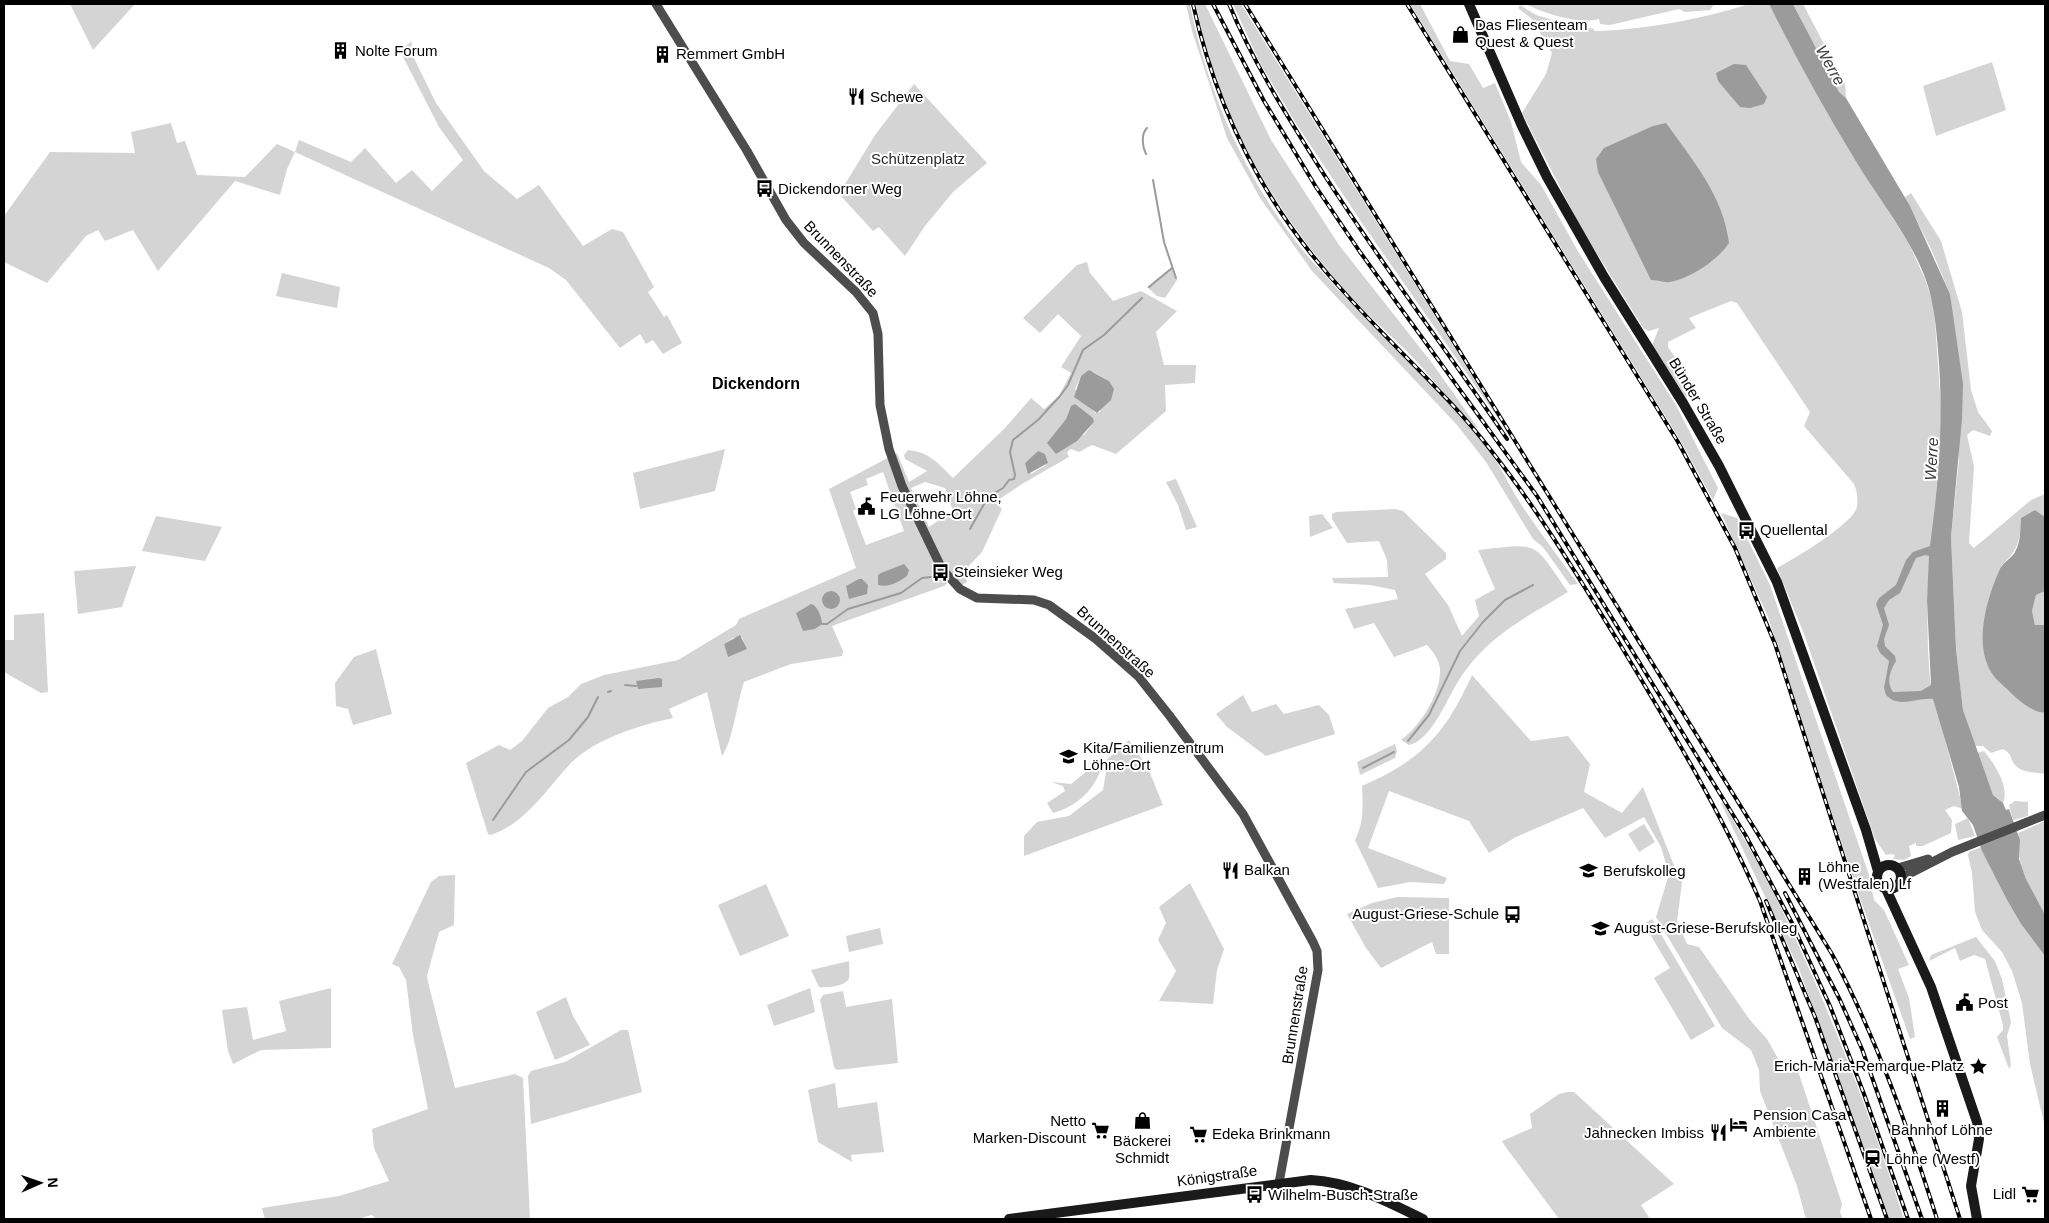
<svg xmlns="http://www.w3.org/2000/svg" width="2049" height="1223" font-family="Arial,sans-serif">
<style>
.green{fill:#d4d4d4;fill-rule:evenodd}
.water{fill:#9b9b9b;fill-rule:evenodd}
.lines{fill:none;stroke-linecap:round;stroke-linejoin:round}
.stream{stroke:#9b9b9b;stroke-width:2}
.tertiary{stroke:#4d4d4d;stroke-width:9}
.secondary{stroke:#1a1a1a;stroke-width:10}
.rail-casing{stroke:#000;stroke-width:4}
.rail{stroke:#fff;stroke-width:2;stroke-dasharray:5.5;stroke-linecap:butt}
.labels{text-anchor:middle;stroke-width:4;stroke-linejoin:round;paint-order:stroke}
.poi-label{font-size:15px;fill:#000;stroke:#fff;text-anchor:start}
.park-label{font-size:15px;fill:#2b2b2b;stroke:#fff}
.street-label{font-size:15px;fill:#000;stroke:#fff}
.water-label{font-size:16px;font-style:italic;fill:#3c3c3c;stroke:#fff}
.neighbourhood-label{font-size:16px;font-weight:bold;fill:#000;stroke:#fff}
</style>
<rect width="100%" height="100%" fill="#fff"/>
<path class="green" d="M70 4H135L93 50Z
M1186 4H1190C1208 96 1250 190 1312 261 1358 314 1412 361 1458 414 1469 426 1480 439 1490 452 1501 467 1509 485 1519 501 1537 529 1558 556 1578 584L1570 585 1543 547 1533 539 1486 462 1457 425 1312 271 1260 198 1227 138 1192 31Z
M1196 4H1205L1271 140 1339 245 1432 363 1478 428C1471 426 1427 372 1417 362 1399 342 1378 325 1360 306 1280 222 1218 119 1196 4Z
M1233 4H1241L1502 424 1364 226 1295 122 1260 63Z
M1410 4H1420L1450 61 1469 64 1483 88 1495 83 1511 122 1521 162 1541 185 1579 253 1676 405 1718 488 1713 500 1680 440Z
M1526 4H1714L1710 10 1685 12 1679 9 1610 25 1600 24 1599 19C1581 25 1542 13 1526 4Z
M1749 4H1769L1815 91 1857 162 1908 242 1925 279 1934 307 1942 423 1927 601 1928 650 1930 681 1963 809 1954 806 1945 810 1952 820 1951 833 1923 846H1916V843L1909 846 1911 856 1904 860 1893 859 1895 855 1891 854 1886 855 1875 839 1804 634 1777 568C1794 559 1853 524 1857 507 1858 499 1857 490 1854 484L1804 426 1810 412 1737 303 1731 301 1689 318 1696 328 1668 342V347L1697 390 1686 397 1652 345 1659 328 1649 331 1644 329 1581 228 1522 113 1546 74 1552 53 1532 19 1518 8 1520 5 1536 15 1556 21 1594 29V31C1644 30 1702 19 1749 4Z
M1793 4H1803L1845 84 1846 98 1839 92Z
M412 41 411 52 436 103 484 171 517 199 539 185 583 246 612 229 623 232 654 287 648 292 664 317 667 315 682 343 663 354 653 340 646 344 640 334 620 348 566 280 549 268 295 152 287 169 280 195 235 181 158 271 133 230 105 241 98 230 86 236 47 283 4 262V216L50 152 135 153 131 132 171 123 177 143 185 141 197 175 245 177 277 144 295 152 299 140 351 162 365 148 396 183 412 170 432 191 463 160 439 127 400 51Z
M1992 62 2006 110 1936 136 1923 86Z
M914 84 987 163 953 192 925 226 905 256 879 227 873 231 839 194 875 135Z
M1911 193 1941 241 1962 312 1971 390 1978 412 1992 431 1990 436 1973 430 1967 435 1974 466 1969 543 1974 548 2031 500 2045 494V517L2035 510 2021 518C2020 542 2018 550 2001 566L2039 712 2045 713V774C2035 772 2022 773 2015 765 2010 759 2012 753 2003 749L1991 753 1983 746H1974L1963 710 1956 649 1951 537 1959 460 1950 294 1932 251 1905 197Z
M1087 262 1090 273 1113 301 1141 291 1177 311 1156 332 1164 365H1196L1195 383 1165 385 1166 411 1116 454 1092 445 1079 452 1071 449 1067 452 1069 457 1022 484 995 502 1002 509 982 552 964 571 967 582 962 585 954 577 944 586 832 626 843 651 842 656 791 664 744 682C737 702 733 741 722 756L707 692 669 709 673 718C640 725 597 738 572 762 548 787 525 825 490 835L488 834 466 763 499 745 510 750 522 741 548 708 568 697 581 684 604 675 678 660 736 625 739 619 856 568 829 489 897 453 909 482 927 471 905 459 904 455 908 450C929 452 938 463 953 478L1004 429 1031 398 1044 409 1059 396 1071 373 1061 367 1081 336 1058 314 1040 333 1023 318 1077 265ZM1094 372 1109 381 1100 412 1095 413 1075 389 1081 376ZM1071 406 1094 420V422L1084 435 1051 438 1066 419ZM1038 451 1046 465 1031 474 1025 463ZM883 472 904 531 866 545 853 511 856 509 850 492 868 485 866 479ZM925 482 945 488 953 511 929 527 911 488ZM742 637 746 649 728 656 724 644 733 638Z
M1172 267 1177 280 1165 298 1157 296 1147 287Z
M282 273 340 287 337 308 276 296Z
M725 449 715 491 640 509 633 473Z
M1176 479 1197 527 1186 530 1178 505 1166 482Z
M1395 509 1403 511 1446 553V559L1425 574 1448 605 1462 636 1479 616 1475 600 1495 589 1478 550C1540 543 1532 540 1568 592 1525 618 1487 636 1459 680 1448 697 1431 741 1409 745L1401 740C1420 726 1441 694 1440 669 1439 659 1433 652 1427 645L1394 657 1374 623 1354 629 1345 609 1398 599 1395 590 1370 585 1334 583 1332 578 1388 577 1387 560 1379 541 1347 543 1332 519V514L1336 512Z
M1721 513 1737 518 1770 585 1869 875 1874 900 1884 910 1909 965 1898 969 1909 998 1915 1037 1910 1039 1857 890 1768 617Z
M1322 514 1333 528 1310 537 1309 516Z
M156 516 222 527 205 561 142 551Z
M136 566 122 607 78 614 74 571Z
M2045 591V625H2035L2032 611 2036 595Z
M44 613 48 692 41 693 4 672V640H14V615Z
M376 649 392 714 353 725 348 709 336 706 335 683 354 657Z
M1472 675 1531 741 1568 736 1590 764 1584 792 1622 813 1643 787 1675 868 1683 875 1677 921 1687 944 1699 947 1750 1020 1767 1039 1780 1062 1789 1061 1797 1068 1842 1204 1840 1212 1843 1219H1806L1797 1186 1760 1091 1759 1070 1751 1050 1722 1028 1656 917 1669 874 1661 847 1644 817 1605 838 1583 808 1516 837 1489 853 1469 821 1389 791 1368 848 1447 878 1444 884 1410 882 1378 888 1355 840C1364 823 1363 804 1362 786 1423 759 1445 734 1472 675Z
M1243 695 1252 712 1276 704 1284 714 1319 705 1329 715 1335 734 1266 756 1227 727 1216 714Z
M1129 740 1148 768 1163 805 1024 856V836L1037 822 1069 816 1103 790 1106 772 1102 764Z
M1395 744 1397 751 1395 758 1360 775 1357 762Z
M1984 751C1994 763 2010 787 2003 803L1993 795 1977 753Z
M1098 762 1101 769C1093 792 1075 807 1053 813L1047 803 1065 791 1063 786 1051 782 1071 784Z
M2015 801 2028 802V816L2013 820 2009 805Z
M1721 803H1723C1743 837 1763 870 1780 906 1829 1007 1869 1112 1904 1219H1889L1799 969Z
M1968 818 1975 836 1958 840 1955 824Z
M2045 821V915C2034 900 2025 879 2020 861 2018 851 2021 842 2018 833Z
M1644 824 1655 842 1639 852 1628 834Z
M1981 847 2007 900 2021 924 2045 956V1127L2030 1064 2022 1003 2012 971 2002 952 1982 930 1975 912 1972 873 1968 855 1969 852Z
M455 875 454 925 439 932 427 976 429 986 455 1088 515 1074 523 1078 530 1218 376 1219 372 1215 357 1219H265L262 1208 339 1196 389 1181 374 1148 372 1129 428 1109 413 1035 406 980 399 967 392 964 431 882 439 876Z
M1190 883 1224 949 1217 970 1213 1004 1159 1001 1176 971 1158 940 1166 923 1159 907Z
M766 884 789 936 740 956 718 905Z
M1397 897 1449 898V954H1436L1432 942 1381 968 1366 948 1347 914 1372 903Z
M1652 919 1715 1026 1691 1040 1654 978 1670 968 1644 924Z
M880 928 883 944 849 952 846 936Z
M1976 937 1995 961 2002 979 2011 1022 2007 1036 2011 1065 2009 1069 1997 1037 2003 1030V1025L1985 959 1974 955 1960 961 1955 948 1929 961 1931 955Z
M849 961C849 966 850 973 849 978 847 986 827 988 819 987L811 970Z
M331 988V1048L261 1050 233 1064 228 1051 222 1010 247 1007 253 1040 286 1031 279 1001Z
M810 988 815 1012 774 1026 767 1005Z
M843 991 846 1007 892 999 898 1063 837 1070 834 1067 820 1000 823 995Z
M566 997 573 1016 590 1045 555 1060 536 1012Z
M621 1030H628L642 1092 531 1124 528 1076 531 1071 565 1062Z
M835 1083 838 1108 877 1102 884 1152 851 1155 852 1162 818 1142 808 1090Z
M1567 1092H1574L1674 1184 1641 1205 1650 1219H1559L1505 1146 1502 1141 1532 1128 1530 1114 1559 1094Z"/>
<path class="water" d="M1769 4H1793L1839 92 1846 98 1910 206 1950 294 1963 384 1962 419 1951 537 1956 649 1963 710 1993 795 2003 803 2006 810 2009 809 2020 840 2019 859 2026 879 2045 915V956L2021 924 2007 900 1982 851 1973 825 1962 811 1959 787 1933 699C1917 697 1899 709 1886 695L1884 688 1889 661 1880 653 1877 646 1883 625 1876 604 1879 598 1896 585 1906 560 1913 552 1930 546C1939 477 1944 420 1938 350 1936 326 1934 303 1926 280 1910 237 1880 201 1857 163 1825 111 1796 58 1769 4ZM1925 555 1929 556 1927 601 1931 685 1921 691 1893 692C1886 682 1890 671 1896 661L1895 656 1885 646 1884 639 1889 625 1884 608 1889 600 1900 593 1916 558Z
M1734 64 1746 65 1767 97 1764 104 1750 108 1740 107 1718 81 1716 73Z
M1666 123C1693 161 1723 195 1729 243 1718 260 1691 278 1670 282 1665 283 1657 280 1651 280L1598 172 1596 159 1604 148 1653 126Z
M1089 370 1109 381 1114 389 1111 400 1097 413 1074 397 1081 376Z
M1075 404 1093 418 1094 422 1077 441 1056 454 1047 443 1066 419 1071 406Z
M1038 451 1045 454 1048 463 1028 474 1025 463Z
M2035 510 2045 517V591L2036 595 2032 611 2035 625H2045V713C2031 712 2017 699 2007 689 1999 682 1992 676 1988 666 1975 638 1988 595 2000 569 2003 562 2012 558 2015 552 2021 542 2020 529 2021 518Z
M904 564 909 570 907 576C899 582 888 588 878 585V575L881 573Z
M859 579H862L868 585 867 594 849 599 846 586Z
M822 600a9 9 0 1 1 18 0a9 9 0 1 1-18 0Z
M811 604C817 605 822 617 822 624L815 629 803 631 796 613Z
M740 635 747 649 728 657 724 644Z
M659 678 662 679V687L638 689 636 681Z"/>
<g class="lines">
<path class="stream" d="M1146 154C1142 146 1141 134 1147 128
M1153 180 1164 242 1176 278
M1149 287 1172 268
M970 529 988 497 1003 488 1009 480 1014 479 1015 475 1010 452 1013 440 1038 420 1060 396 1068 385 1083 350 1104 335 1142 298
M822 624H827L848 609 901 593 922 578 931 577
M625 685 636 686
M608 692 611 691
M1408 741 1429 715 1460 651 1483 622 1505 600 1533 585
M1363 768 1394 752
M493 820 526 772 569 740 588 717 598 697"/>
<path class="tertiary" d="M656 4 747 151 786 220 804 243 856 292 873 313 878 334 880 405 889 449 902 486 942 569 960 589 977 598 1034 600 1049 605 1096 639 1138 676 1169 715 1243 814 1313 942 1317 951 1318 970 1279 1183
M1898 868 1928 859
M1901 878 1952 852 2045 815"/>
<path class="secondary" d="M1469 4 1522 126 1547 177 1604 277 1683 403 1719 466 1777 582 1866 830 1878 871
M1877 877a12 12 0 1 1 24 0a12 12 0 1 1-24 0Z
M1886 889 1931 987 1977 1122 1979 1139 1971 1186 1977 1219
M1009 1219 1311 1180C1351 1182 1388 1202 1423 1219"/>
<defs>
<path id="rail" d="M1193 4C1217 113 1267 209 1343 291 1392 346 1448 394 1493 453 1541 514 1580 580 1621 646 1671 729 1721 812 1760 901L1871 1219
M1213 4 1264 101 1316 187 1360 252 1537 496 1746 836 1792 923 1830 1006 1864 1094 1908 1219
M1229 4C1252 60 1284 111 1316 162 1376 257 1444 346 1507 439
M1245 4 1832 954C1877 1039 1908 1128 1937 1219
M1407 4 1678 442 1735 548 1775 644 1960 1219
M1785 893 1840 1000 1862 1049 1922 1219
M1766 901 1815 1017 1887 1219"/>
</defs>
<use href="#rail" class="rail-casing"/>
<use href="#rail" class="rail"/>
</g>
<defs>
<symbol id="shop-bare" viewBox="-9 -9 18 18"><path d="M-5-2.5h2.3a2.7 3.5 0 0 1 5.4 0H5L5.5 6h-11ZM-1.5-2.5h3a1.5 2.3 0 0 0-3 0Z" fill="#000" stroke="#fff" stroke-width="2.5" paint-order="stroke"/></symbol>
<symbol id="building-bare" viewBox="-9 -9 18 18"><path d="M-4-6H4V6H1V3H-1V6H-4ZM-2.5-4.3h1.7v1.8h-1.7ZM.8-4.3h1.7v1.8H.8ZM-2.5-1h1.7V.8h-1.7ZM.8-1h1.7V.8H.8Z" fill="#000" stroke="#fff" stroke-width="2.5" paint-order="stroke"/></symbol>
<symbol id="restaurant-bare" viewBox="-9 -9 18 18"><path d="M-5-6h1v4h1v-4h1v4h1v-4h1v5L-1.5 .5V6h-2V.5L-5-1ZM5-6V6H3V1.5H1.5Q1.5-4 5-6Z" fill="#000" stroke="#fff" stroke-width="2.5" paint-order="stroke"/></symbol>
<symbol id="bus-bare" viewBox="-9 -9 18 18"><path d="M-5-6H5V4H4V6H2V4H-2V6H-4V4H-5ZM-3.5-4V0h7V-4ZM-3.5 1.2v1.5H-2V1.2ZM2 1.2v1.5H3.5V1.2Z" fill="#000" stroke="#fff" stroke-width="2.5" paint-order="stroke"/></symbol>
<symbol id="civic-bare" viewBox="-9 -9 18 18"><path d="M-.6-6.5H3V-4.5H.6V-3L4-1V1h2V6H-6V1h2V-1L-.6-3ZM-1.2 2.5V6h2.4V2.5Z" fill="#000" stroke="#fff" stroke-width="2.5" paint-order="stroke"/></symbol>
<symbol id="school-bare" viewBox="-9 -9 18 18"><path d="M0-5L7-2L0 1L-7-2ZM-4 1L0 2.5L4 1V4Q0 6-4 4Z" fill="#000" stroke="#fff" stroke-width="2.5" paint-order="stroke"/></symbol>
<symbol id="sight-bare" viewBox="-9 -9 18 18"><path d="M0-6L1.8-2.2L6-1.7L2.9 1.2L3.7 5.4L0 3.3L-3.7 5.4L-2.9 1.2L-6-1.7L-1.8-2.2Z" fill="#000" stroke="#fff" stroke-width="2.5" paint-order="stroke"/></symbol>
<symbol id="hotel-bare" viewBox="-9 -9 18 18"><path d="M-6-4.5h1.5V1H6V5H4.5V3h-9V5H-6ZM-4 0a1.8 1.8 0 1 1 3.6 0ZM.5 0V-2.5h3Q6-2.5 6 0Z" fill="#000" stroke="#fff" stroke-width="2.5" paint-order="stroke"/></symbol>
<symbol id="supermarket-bare" viewBox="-9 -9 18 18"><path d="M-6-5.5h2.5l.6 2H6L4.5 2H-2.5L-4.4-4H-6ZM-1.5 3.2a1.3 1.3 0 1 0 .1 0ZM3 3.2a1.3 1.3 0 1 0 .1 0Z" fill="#000" stroke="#fff" stroke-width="2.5" paint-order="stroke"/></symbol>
<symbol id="station-bare" viewBox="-9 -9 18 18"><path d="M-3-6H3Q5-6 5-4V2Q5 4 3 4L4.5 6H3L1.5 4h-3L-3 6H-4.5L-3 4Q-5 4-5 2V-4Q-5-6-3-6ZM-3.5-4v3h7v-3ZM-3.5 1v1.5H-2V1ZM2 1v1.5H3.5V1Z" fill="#000" stroke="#fff" stroke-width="2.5" paint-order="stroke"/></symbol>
</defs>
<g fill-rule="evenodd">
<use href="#shop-bare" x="1448" y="22" width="25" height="25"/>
<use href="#building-bare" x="328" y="38" width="25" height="25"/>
<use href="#building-bare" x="650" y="42" width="25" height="25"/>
<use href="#restaurant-bare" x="844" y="84" width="25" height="25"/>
<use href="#bus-bare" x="752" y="176" width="25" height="25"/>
<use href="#civic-bare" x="854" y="494" width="25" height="25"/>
<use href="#bus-bare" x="1734" y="518" width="25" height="25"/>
<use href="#bus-bare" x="928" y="560" width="25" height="25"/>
<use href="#school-bare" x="1056" y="744" width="25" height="25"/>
<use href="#restaurant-bare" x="1218" y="858" width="25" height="25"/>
<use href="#school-bare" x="1576" y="858" width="25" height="25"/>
<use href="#building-bare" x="1792" y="864" width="25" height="25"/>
<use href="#bus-bare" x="1500" y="902" width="25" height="25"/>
<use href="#school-bare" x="1588" y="916" width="25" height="25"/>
<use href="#civic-bare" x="1952" y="990" width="25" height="25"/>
<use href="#sight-bare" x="1966" y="1054" width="25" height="25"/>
<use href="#building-bare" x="1930" y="1096" width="25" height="25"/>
<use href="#shop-bare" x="1130" y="1108" width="25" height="25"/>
<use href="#hotel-bare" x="1726" y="1112" width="25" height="25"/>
<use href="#supermarket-bare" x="1088" y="1118" width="25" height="25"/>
<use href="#restaurant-bare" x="1706" y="1120" width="25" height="25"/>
<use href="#supermarket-bare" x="1186" y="1122" width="25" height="25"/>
<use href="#station-bare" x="1860" y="1146" width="25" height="25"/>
<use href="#supermarket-bare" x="2018" y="1182" width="25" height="25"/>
<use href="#bus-bare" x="1242" y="1182" width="25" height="25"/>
</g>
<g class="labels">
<g class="poi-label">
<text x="1475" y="30">Das Fliesenteam<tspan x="1475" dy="17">Quest &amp; Quest</tspan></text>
<text x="355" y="56">Nolte Forum</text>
<text x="676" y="59">Remmert GmbH</text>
<text x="870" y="102">Schewe</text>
<text x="778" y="194">Dickendorner Weg</text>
<text x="880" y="502">Feuerwehr Löhne,<tspan x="880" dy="17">LG Löhne-Ort</tspan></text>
<text x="1760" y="535">Quellental</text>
<text x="954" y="577">Steinsieker Weg</text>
<text x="1083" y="753">Kita/Familienzentrum<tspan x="1083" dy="17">Löhne-Ort</tspan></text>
<text x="1818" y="872">Löhne<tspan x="1818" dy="17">(Westfalen) Lf</tspan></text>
<text x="1244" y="875">Balkan</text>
<text x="1603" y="876">Berufskolleg</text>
<text x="1499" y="919" text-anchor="end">August-Griese-Schule</text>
<text x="1614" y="933">August-Griese-Berufskolleg</text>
<text x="1978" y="1008">Post</text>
<text x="1964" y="1071" text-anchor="end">Erich-Maria-Remarque-Platz</text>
<text x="1753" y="1120">Pension Casa<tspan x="1753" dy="17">Ambiente</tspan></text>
<text x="1086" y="1126" text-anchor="end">Netto<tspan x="1086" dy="17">Marken-Discount</tspan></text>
<text x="1942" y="1135" text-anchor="middle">Bahnhof Löhne</text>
<text x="1704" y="1138" text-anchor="end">Jahnecken Imbiss</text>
<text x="1212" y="1139">Edeka Brinkmann</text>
<text x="1142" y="1146" text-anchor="middle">Bäckerei<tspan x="1142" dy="17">Schmidt</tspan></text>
<text x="1886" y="1164">Löhne (Westf)</text>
<text x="2016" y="1199" text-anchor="end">Lidl</text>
<text x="1268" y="1200">Wilhelm-Busch-Straße</text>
</g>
<g class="park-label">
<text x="918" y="164">Schützenplatz</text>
</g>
<g class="street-label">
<text transform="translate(841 259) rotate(46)" y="5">Brunnenstraße</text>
<text transform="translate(1698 401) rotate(59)" y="5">Bünder Straße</text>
<text transform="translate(1116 642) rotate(42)" y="5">Brunnenstraße</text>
<text transform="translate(1295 1015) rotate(-81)" y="5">Brunnenstraße</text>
<text transform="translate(1217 1176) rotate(-8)" y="5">Königstraße</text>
</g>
<g class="water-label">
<text transform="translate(1831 65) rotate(61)" y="6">Werre</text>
<text transform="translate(1931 459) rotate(-87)" y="6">Werre</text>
</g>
<g class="neighbourhood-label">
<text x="756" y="389">Dickendorn</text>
</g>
</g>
<rect width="2049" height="1223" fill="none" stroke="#000000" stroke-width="10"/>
<g transform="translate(40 1183) rotate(88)" stroke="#ffffff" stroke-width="4" paint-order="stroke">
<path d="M0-4L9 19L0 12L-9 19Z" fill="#000000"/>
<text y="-8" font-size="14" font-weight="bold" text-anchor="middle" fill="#000000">N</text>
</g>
</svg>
